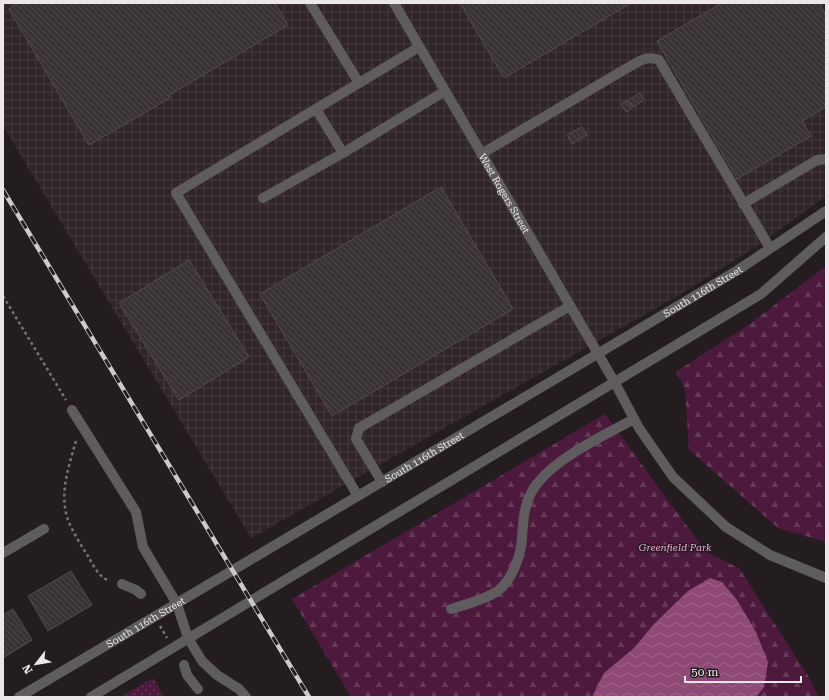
<svg xmlns="http://www.w3.org/2000/svg" width="829" height="700" font-family="'Roboto Serif',serif">
<style>
.industrial{fill:url(#industrial-grid)}
.grass{fill:url(#grass-dots)}
.forest{fill:url(#forest-firs)}
.water{fill:url(#water-waves)}
.building{fill:url(#building-back-hatch);stroke:#524b4f}
.lines{fill:none;stroke-linecap:round;stroke-linejoin:round}
.path{stroke:#767173;stroke-width:2.5;stroke-dasharray:3 3;stroke-linecap:butt}
.minor{stroke:#5f5c5e;stroke-width:10}
.rail-casing{stroke:#cec9cc;stroke-width:4.5}
.rail{stroke:#231d20;stroke-width:3;stroke-dasharray:9;stroke-linecap:butt}
.labels{text-anchor:middle;stroke-width:3;stroke-linejoin:round;paint-order:stroke}
.street-label{font-size:10px;fill:#ebe7e9;stroke:#231d20}
.park-label{font-size:10px;font-style:italic;fill:#f7a8d9;stroke:#231d20}
</style>
<defs>
<pattern id="industrial-grid" width="8" height="8" patternUnits="userSpaceOnUse"><rect width="8" height="8" fill="#30252b"/><path d="M0 4h8M4 0v8" fill="none" stroke="#443a40"/></pattern>
<pattern id="grass-dots" width="8" height="8" patternUnits="userSpaceOnUse"><rect width="8" height="8" fill="#4d193d"/><path d="M2 2h.1M6 6h.1" fill="none" stroke="#673a59" stroke-width="1.8" stroke-linecap="round"/></pattern>
<pattern id="forest-firs" width="22" height="20" patternUnits="userSpaceOnUse"><rect width="22" height="20" fill="#4d193d"/><path d="M5 1l3.5 6h-7zM16 11l3.5 6h-7z" fill="#673a59"/></pattern>
<pattern id="water-waves" width="16" height="10" patternUnits="userSpaceOnUse"><rect width="16" height="10" fill="#8f4977"/><path d="M0 5q4-4 8 0t8 0" fill="none" stroke="#9f638a"/></pattern>
<pattern id="building-back-hatch" width="6" height="6" patternUnits="userSpaceOnUse"><rect width="6" height="6" fill="#393336"/><path d="M-1 5l2 2M0 0l6 6M5-1l2 2" fill="none" stroke="#4c4749"/></pattern>
</defs>
<rect width="100%" height="100%" fill="#231d20"/>
<path class="industrial" d="M3 3H826V196L760 244 684 292 251 538 3 126Z"/>
<path class="grass" d="M153 678 164 697H121Z"/>
<path class="forest" d="M826 266V542L778 528 689 450 685 389 676 372 751 323Z
M605 414 706 552 739 568 808 676 819 697H351L292 599Z"/>
<path class="water" d="M710 578 722 582 737 600 756 632 768 662 764 687 756 697H592L604 673 634 648 654 624 688 591Z"/>
<path class="building" d="M18 3H275L288 25 169 95 170 98 89 145 9 9Z
M460 3H631L504 78Z
M722 3H819L826 15V107L802 121 811 136 737 179 657 41Z
M640 93 644 100 633 107 628 100Z
M626 100 632 108 626 112 621 104Z
M582 127 587 135 572 144 567 135Z
M441 187 513 309 332 416 260 294Z
M189 260 249 357 179 400 119 303Z
M71 571 92 605 48 631 28 596Z
M13 609 32 640 3 658V615Z"/>
<g class="lines">
<path class="path" d="M3 296 66 400
M76 441C68 469 57 499 71 527 76 537 82 547 88 556 93 565 99 578 110 581
M160 626 167 638"/>
<g class="minor">
<path d="M310 3 359 83 419 47"/>
<path id="s1" d="M394 3 615 383 639 428 673 477 726 527 770 555 826 578"/>
<path d="M316 109 343 153 445 91"/>
<path d="M481 154 634 64C643 59 649 56 659 60L770 248"/>
<path d="M263 198 343 153"/>
<path d="M743 204 817 160 826 159"/>
<path d="M72 410 136 512 143 547 177 604 188 638 202 661 217 675 239 689 246 697"/>
<path d="M382 482 356 439 359 428 570 306"/>
<path d="M358 496 176 193 359 83"/>
<path d="M3 553 44 529"/>
<path d="M122 584 136 590 141 594"/>
<path d="M451 609C465 605 489 598 499 590 513 578 521 555 522 538 523 523 524 506 531 493 548 461 603 436 634 419"/>
<path d="M184 665 187 675 198 689"/>
<path id="s2" d="M19 697 631 334 738 270 826 211"/>
<path d="M91 697 761 294 826 237"/>
</g>
<defs>
<path id="rail" d="M3 190 309 697"/>
</defs>
<use href="#rail" class="rail-casing"/>
<use href="#rail" class="rail"/>
</g>
<g class="labels">
<g class="street-label">
<text dy="4" stroke="none"><textPath href="#s1" startOffset="220">West Rogers Street</textPath></text>
<text dy="4" stroke="none"><textPath href="#s2" startOffset="795">South 116th Street</textPath></text>
<text dy="4" stroke="none"><textPath href="#s2" startOffset="471">South 116th Street</textPath></text>
<text dy="4" stroke="none"><textPath href="#s2" startOffset="147">South 116th Street</textPath></text>
</g>
<g class="park-label">
<text x="675" y="551">Greenfield Park</text>
</g>
</g>
<rect width="829" height="700" fill="none" stroke="#ebe7e9" stroke-width="8"/>
<g transform="translate(36 664) rotate(239)" stroke="#231d20" stroke-width="3" paint-order="stroke">
<path d="M0-3L7 15L0 10L-7 15Z" fill="#ebe7e9"/>
<text y="-6" font-size="11" font-weight="bold" text-anchor="middle" fill="#ebe7e9">N</text>
</g>
<path d="M685 676v6h116v-6" fill="none" stroke="#ebe7e9" stroke-width="2"/>
<text x="691" y="676" font-size="12" fill="#ebe7e9" stroke="#231d20" stroke-width="3" paint-order="stroke">50 m</text>
</svg>
